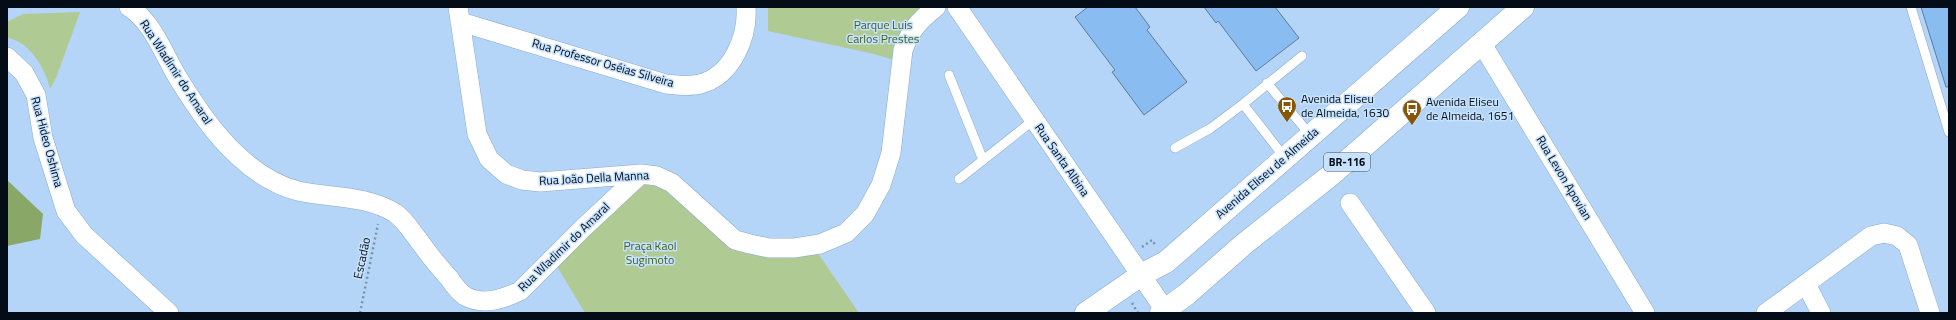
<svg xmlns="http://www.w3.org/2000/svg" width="1956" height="320" font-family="'Titillium Web',sans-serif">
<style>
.green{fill:#afca93}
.forest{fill:#89a767}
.building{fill:#89bdf2;stroke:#5e7c9b}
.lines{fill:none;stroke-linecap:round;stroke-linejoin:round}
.lane-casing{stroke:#8aaacb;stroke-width:10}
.street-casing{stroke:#8aaacb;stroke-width:20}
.primary-casing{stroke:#8aaacb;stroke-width:23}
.path{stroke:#7992ad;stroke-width:2.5;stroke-dasharray:2 3;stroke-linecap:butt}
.lane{stroke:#fff;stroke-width:9}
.street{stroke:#fff;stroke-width:19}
.primary{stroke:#fff;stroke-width:22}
.labels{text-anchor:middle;stroke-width:3;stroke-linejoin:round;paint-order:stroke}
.shield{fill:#c7e2fd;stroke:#3e4c5c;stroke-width:1}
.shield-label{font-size:11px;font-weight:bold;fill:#030c17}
.park-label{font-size:12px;fill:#425e1b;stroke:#c7e2fd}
.street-label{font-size:12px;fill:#030c17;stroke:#c7e2fd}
.poi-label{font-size:12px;fill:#030c17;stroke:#c7e2fd;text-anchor:start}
</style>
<rect width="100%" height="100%" fill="#b4d5f7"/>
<path class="green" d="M768 7H936L901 62 874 54 768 31Z
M80 12 56 78 50 89C47 73 34 50 19 42 16 40 11 39 7 37V22L23 14Z
M641 179 667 189 741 248 817 252 859 313H585L555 263Z"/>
<path class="forest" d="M7 180 43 214 40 239 7 246Z"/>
<path class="building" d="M1088 7H1135L1150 27 1147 30 1187 82 1144 115 1112 72 1115 70 1075 17Z
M1204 7H1275L1299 38 1256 71 1218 21 1216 23Z
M1921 7H1949V87H1946Z"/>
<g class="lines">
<defs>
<path id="lane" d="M1911 7 1949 132
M949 75 983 160
M1267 83 1311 136
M1243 104 1285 158
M1175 148 1211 128 1243 104 1302 56
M959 179 1035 119"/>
<path id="street" d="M129 7C153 22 164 55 178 78 195 105 213 133 237 155 254 171 274 185 298 191 330 198 366 195 395 213 404 219 410 229 417 238 427 252 437 265 449 278 453 284 459 292 465 296 483 306 503 299 520 291L582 229 641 174
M458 7 477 134 489 159 506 174 522 180 540 182 641 174 657 176 672 183 735 240 750 244 769 248H794L820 244 846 233 865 214 881 185 891 153 903 50C911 29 919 21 936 7
M957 7 1167 313
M461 22 666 84C677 85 689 87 700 84 732 76 748 37 746 7
M1482 44 1645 313
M7 57 24 73 36 95 43 138 66 211 84 235 169 313
M1350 203 1426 313
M1806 284 1821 313
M1766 313 1871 236 1884 233 1897 236 1908 245 1930 313"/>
<path id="primary" d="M1086 313 1141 275 1166 262 1458 7
M1161 313 1187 294 1244 244 1331 175 1523 7"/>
</defs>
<use href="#lane" class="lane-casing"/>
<use href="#street" class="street-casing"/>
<use href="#primary" class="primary-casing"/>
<path class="path" d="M1142 247 1152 240 1156 246
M1132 303 1138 313
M360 313 378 224"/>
<use href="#lane" class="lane"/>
<use href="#street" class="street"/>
<use href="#primary" class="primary"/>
</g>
<defs>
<symbol id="bus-pin" viewBox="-11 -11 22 30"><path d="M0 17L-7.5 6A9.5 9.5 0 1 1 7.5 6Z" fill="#8b5603" stroke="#c7e2fd"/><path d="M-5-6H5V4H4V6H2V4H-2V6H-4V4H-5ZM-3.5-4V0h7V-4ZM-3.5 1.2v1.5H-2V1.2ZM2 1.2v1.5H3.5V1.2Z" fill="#fff"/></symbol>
</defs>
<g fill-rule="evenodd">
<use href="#bus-pin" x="1276" y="95" width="22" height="30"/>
<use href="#bus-pin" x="1401" y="98" width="22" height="30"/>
</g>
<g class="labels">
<rect class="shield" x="1324" y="153" width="46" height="18" rx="3"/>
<g class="shield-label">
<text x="1347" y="166">BR-116</text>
</g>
<g class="park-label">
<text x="883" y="29">Parque Luis<tspan x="883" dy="14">Carlos Prestes</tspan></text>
<text x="650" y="250">Praça Kaol<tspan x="650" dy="14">Sugimoto</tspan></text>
</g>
<g class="street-label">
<text transform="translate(603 63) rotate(16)" y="4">Rua Professor Oséias Silveira</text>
<text transform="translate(176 72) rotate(57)" y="4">Rua Wladimir do Amaral</text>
<text transform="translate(47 142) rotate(75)" y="4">Rua Hideo Oshima</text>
<text transform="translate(1062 160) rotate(55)" y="4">Rua Santa Albina</text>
<text transform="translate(1267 173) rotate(-41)" y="4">Avenida Eliseu de Almeida</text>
<text transform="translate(594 178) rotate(-3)" y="4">Rua João Della Manna</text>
<text transform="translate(1564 178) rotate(59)" y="4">Rua Levon Apovian</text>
<text transform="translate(564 247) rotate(-44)" y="4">Rua Wladimir do Amaral</text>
<text transform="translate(362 258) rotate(-78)" y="4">Escadão</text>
</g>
<g class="poi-label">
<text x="1301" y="103">Avenida Eliseu<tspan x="1301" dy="14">de Almeida, 1630</tspan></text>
<text x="1426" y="106">Avenida Eliseu<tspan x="1426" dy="14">de Almeida, 1651</tspan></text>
</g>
</g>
<rect width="1956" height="320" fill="none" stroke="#030c17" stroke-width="16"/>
</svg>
